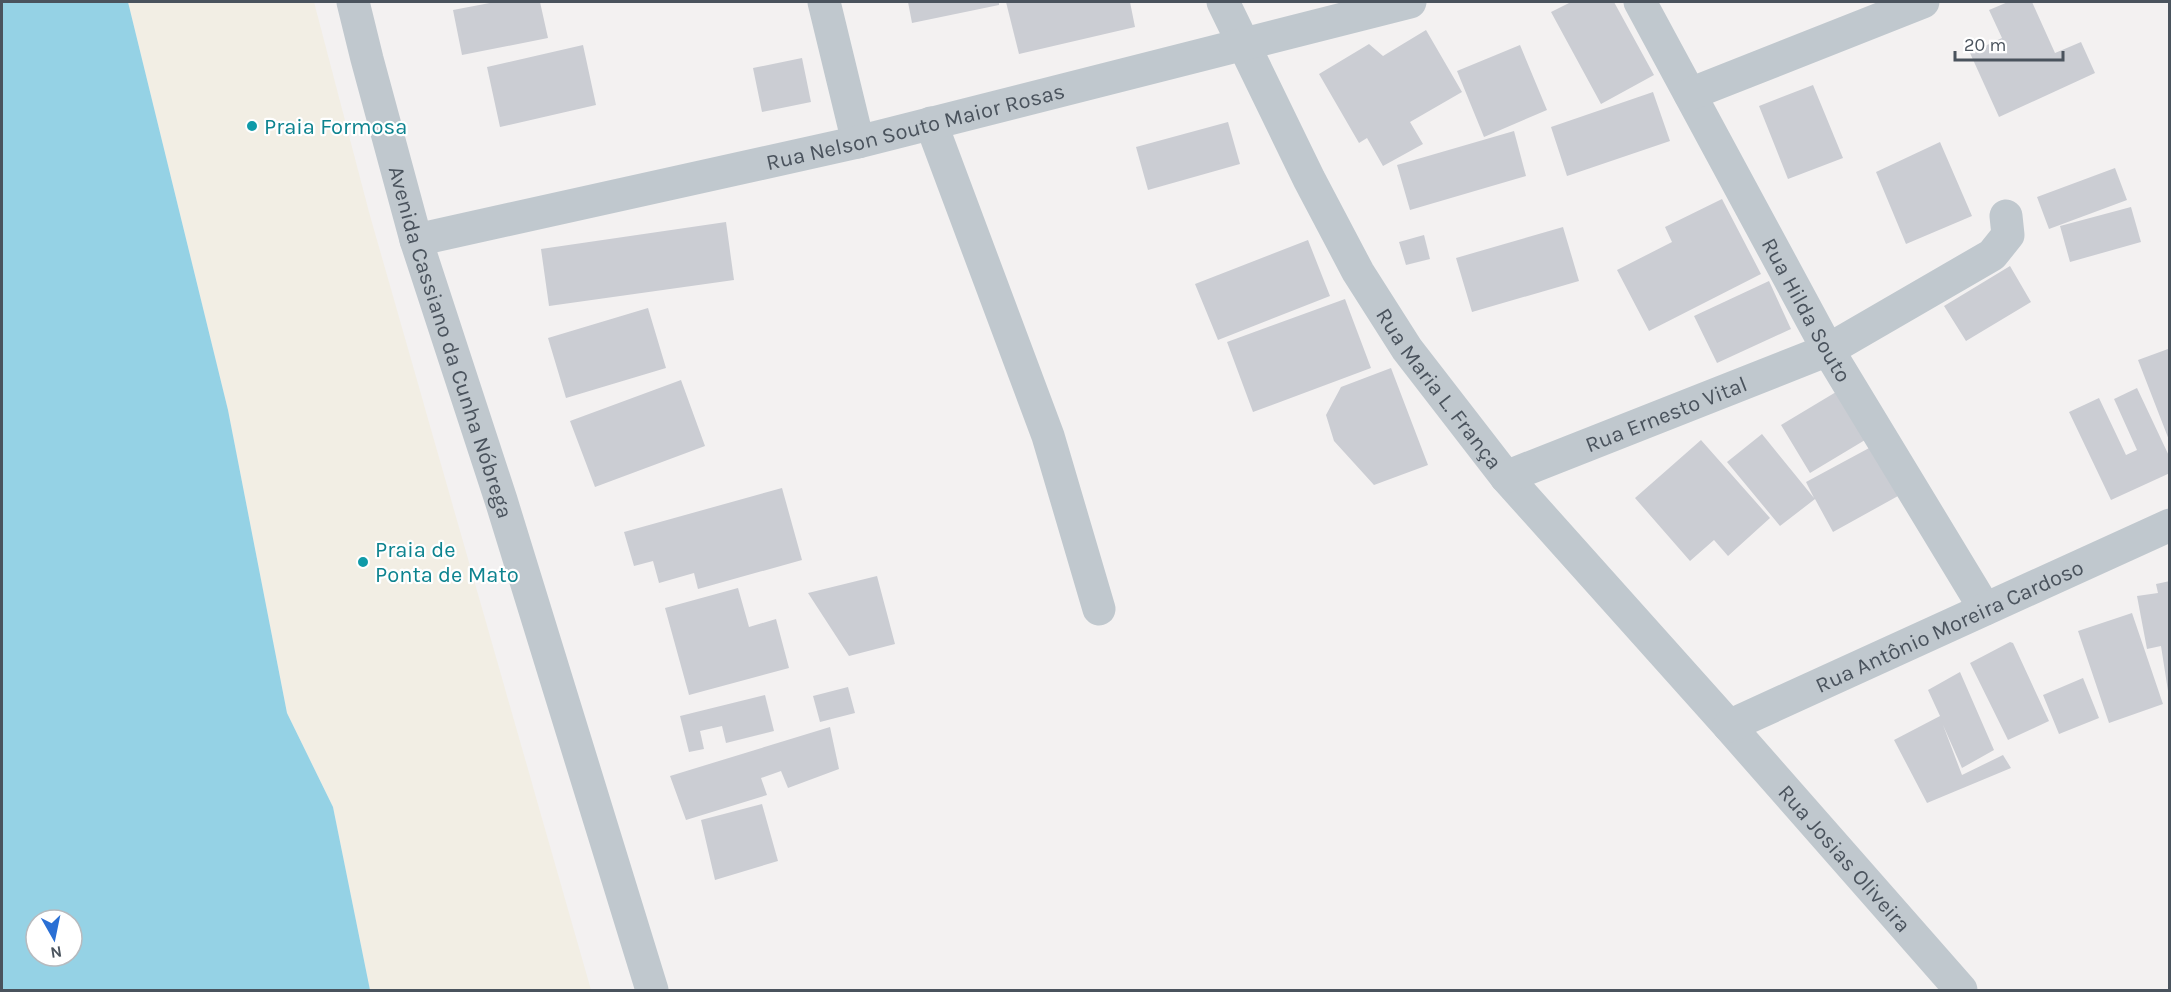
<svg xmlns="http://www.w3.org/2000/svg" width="2171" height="992" font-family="Karla,sans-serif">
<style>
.sand{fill:#f2eee4}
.water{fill:#95d2e5;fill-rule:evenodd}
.building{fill:#cbcdd3}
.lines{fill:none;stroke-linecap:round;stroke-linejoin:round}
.minor{stroke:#c0c8ce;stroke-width:33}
.culture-dot{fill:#0f9aa8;stroke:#fff;stroke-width:2}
.labels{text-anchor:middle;stroke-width:4.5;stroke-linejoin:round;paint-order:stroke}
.culture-label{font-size:22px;fill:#0d838f;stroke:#fff;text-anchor:start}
.street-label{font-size:22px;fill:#4a535d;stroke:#fff}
</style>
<rect width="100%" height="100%" fill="#f3f1f1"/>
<path class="sand" d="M128 2H314L369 212 591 990H370L333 807 287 713 228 410Z"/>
<path class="water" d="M2 2H128L228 410 287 713 333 807 370 990H2ZM36 920H72V956H36Z"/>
<path class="building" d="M495 2H540L548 38 462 55 453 10Z
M908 2H999V5L912 23Z
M1006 2H1130L1135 27 1019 54Z
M1571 2H1614L1654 75 1601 104 1551 12Z
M2008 2H2032L2055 53 2081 42 2095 73 1999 117 1970 53 2002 38 1989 10Z
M1426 30 1462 92 1410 122 1423 144 1383 166 1367 138 1359 143 1319 74 1369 44 1383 56Z
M583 45 596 105 500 127 487 67Z
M1520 45 1547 110 1484 137 1457 71Z
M802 58 811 102 762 112 753 68Z
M1813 85 1843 158 1788 179 1759 106Z
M1653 92 1670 141 1567 176 1551 127Z
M1228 122 1240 164 1148 190 1136 147Z
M1514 131 1526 176 1410 210 1397 165Z
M1940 142 1972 216 1906 244 1876 172Z
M2115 168 2127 200 2049 229 2037 197Z
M1722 199 1761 274 1649 331 1617 270 1672 242 1665 227Z
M2131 207 2141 242 2070 262 2060 226Z
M726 222 734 280 549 306 541 249Z
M1563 227 1579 281 1472 312 1456 258Z
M1424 235 1430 259 1406 265 1399 242Z
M1308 240 1330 296 1218 340 1195 284Z
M2010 266 2031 302 1966 341 1944 306Z
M1769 281 1791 329 1717 363 1694 316Z
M1345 299 1371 368 1253 412 1227 342Z
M648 308 666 368 566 398 548 338Z
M2168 349 2170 353 2169 440 2138 360Z
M1391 368 1428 465 1374 485 1334 441 1326 415 1341 387Z
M681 380 705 446 595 487 570 421Z
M2137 388 2170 458V473L2111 500 2069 412 2099 398 2126 455 2137 450 2114 399Z
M1836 392 1865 440 1810 473 1781 425Z
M1762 434 1814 498 1806 482 1871 447 1898 496 1833 532 1815 499 1780 526 1727 462Z
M1701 440 1770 518 1728 556 1714 540 1690 561 1635 498Z
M782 488 802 560 698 589 694 573 659 583 653 561 634 566 624 532Z
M877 576 895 644 849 656 808 593Z
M2170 581V691H2168L2161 646 2147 649 2137 596 2158 593 2156 584Z
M738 588 749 627 776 619 789 668 689 695 665 608Z
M2132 613 2163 704 2109 723 2078 631Z
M2010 642 2013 643 2049 721 2008 740 1970 663Z
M1960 672 1994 750 1962 768 1943 725 1962 775 2003 755 2011 768 1927 803 1894 740 1940 716 1928 690Z
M2083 678 2099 718 2059 734 2043 695Z
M848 687 855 713 820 722 813 696Z
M765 695 774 731 726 743 722 726 700 731 704 749 689 752 680 716Z
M830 727 839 769 788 788 781 771 761 778 767 795 686 820 670 776Z
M762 804 778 861 715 880 701 820Z"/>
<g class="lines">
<g class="minor">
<path id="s1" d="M353 2 367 59 416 240 501 500 652 990"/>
<path d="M824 2 858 142"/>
<path id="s2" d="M1223 2 1309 179 1358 272 1407 349 1506 477 1729 726 1961 990"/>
<path id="s3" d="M1640 2 1828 350 1985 609"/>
<path d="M1690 94 1923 2"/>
<path d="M931 123 1048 436 1099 609"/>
<path id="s4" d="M416 240 858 142 1410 2"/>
<path id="s5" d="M1506 477 1828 350 1992 255 2008 235 2006 216"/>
<path id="s6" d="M1729 726 2170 525"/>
</g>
</g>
<g class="culture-dot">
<circle cx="252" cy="126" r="6"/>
<circle cx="363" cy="562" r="6"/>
</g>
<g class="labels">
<g class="culture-label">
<text x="264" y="134">Praia Formosa</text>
<text x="375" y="557">Praia de<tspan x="375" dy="25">Ponta de Mato</tspan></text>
</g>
<g class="street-label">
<text dy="8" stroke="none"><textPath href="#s4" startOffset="512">Rua Nelson Souto Maior Rosas</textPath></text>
<text dy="8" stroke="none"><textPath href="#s3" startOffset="350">Rua Hilda Souto</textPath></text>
<text dy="8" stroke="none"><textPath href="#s1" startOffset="354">Avenida Cassiano da Cunha Nóbrega</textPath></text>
<text dy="8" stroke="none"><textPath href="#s2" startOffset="444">Rua Maria L. França</textPath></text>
<text dy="8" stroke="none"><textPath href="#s5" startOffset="172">Rua Ernesto Vital</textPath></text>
<text dy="8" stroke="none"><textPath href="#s6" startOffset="242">Rua Antônio Moreira Cardoso</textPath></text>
<text dy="8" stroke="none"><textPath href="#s2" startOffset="1065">Rua Josias Oliveira</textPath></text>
</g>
</g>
<rect width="2171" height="992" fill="none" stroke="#4a535d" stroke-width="6"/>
<g transform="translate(54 938) rotate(171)"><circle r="28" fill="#ffffff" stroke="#b7babe" stroke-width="1.5"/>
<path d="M0-4.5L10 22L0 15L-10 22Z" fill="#2a6fd4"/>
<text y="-9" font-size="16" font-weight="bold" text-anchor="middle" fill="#4a535d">N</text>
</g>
<path d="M1955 51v9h108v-9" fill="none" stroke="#4a535d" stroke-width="3"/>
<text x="1964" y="51" font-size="18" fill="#4a535d" stroke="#ffffff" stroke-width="4.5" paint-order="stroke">20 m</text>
</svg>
